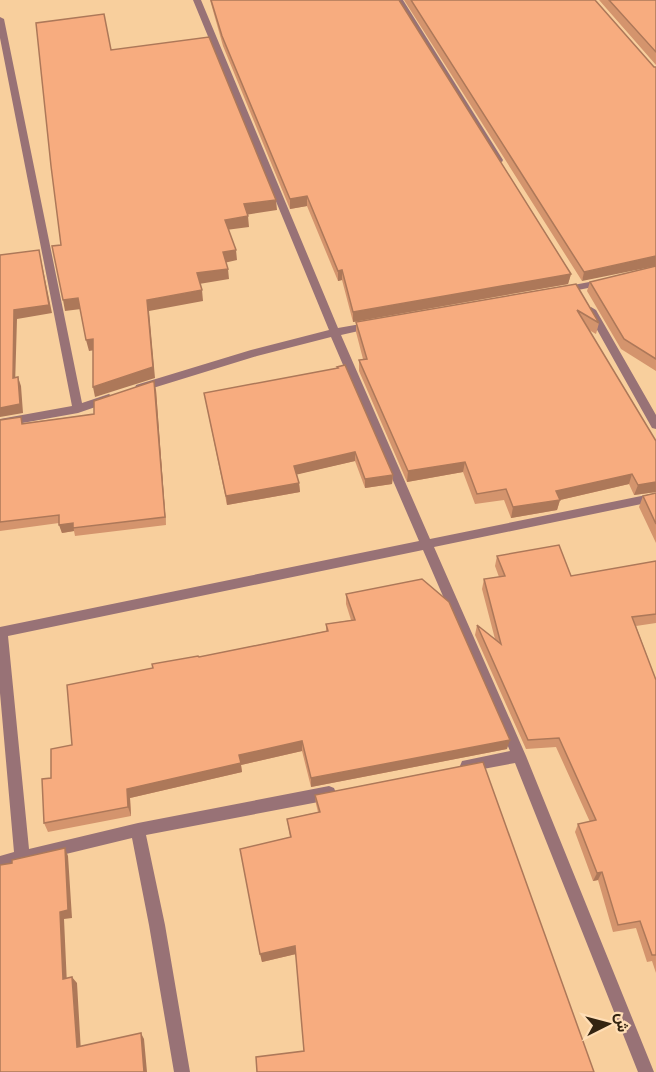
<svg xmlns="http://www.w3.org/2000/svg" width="656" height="1072" font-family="Roboto,Vazirmatn,sans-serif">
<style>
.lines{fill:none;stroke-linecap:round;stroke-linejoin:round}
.minor{fill:#987276;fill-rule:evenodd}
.wall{fill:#d4946d}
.shaded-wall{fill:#ad7859}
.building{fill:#f7ac7f;stroke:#ad7859;stroke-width:1.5}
</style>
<rect width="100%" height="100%" fill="#f8cf9d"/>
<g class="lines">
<path class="minor" d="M193 0H201L338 328 372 322 377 325 372 328 341 335 430 539 656 493V501L434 547 526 756 654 1072H638L515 763 467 772 462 771 460 766 462 761 467 760 510 751 423 550 8 636 29 849 138 823 329 786 334 788 336 793 334 798 329 800 146 835 165 925 190 1072H174L149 925 132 838 0 870V856L14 852 0 693V627L419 541 331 337 257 356 140 392 135 388 136 385 251 350 329 330Z
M395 0H403L503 160 502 162 495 160Z
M0 17 4 19 82 403 109 394 114 398 113 401 78 413 0 427V419L72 406 0 38Z
M605 279 608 280V284L563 293 558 290 563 287Z
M591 307 596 310 656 415V429L652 428 586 310Z"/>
</g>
<path class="wall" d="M210 0H399L571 274 568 284 353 322 342 280 338 281 307 206 290 209 223 46Z
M404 0H595L654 67 582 281Z
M599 0H656V65Z
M656 266V371L621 349 587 291 590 282Z
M576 284 599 323 596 334 589 330 656 441V492L634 495 629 484 560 500 557 510 511 518 504 500 475 504 463 472 407 482 359 371V360L363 359 356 332V322Z
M337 367 393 475 392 484 365 488 355 461 297 474 299 483 300 492 227 505 204 393 337 369Z
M156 390 166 525 75 536 74 531 62 533 59 523 0 531V420L23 423 94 414Z
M656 493V543L639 507 643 496Z
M497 556 571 576 656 561V623L636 626 656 680V973L652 961 647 962 636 928 613 932 598 880 593 881 575 832 578 824 590 822 556 747 526 749 475 635 477 625 495 639 482 589 484 579 499 577 495 566Z
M346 594 507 749 311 787 302 751 241 765 242 772 130 798 131 816 48 832 44 823 51 778 72 745 153 668 199 657 326 631V624L351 620 346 604Z
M483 762 304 1051 296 954 262 962 240 849 290 837 287 819 318 812 316 804 315 795Z"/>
<path class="shaded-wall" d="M307 196V206L290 209V199Z
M276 200 277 210 245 215 244 204Z
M248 216 249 227 226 230 225 220Z
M39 250 52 313 17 319 15 386 13 378 14 310Z
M236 250 237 260 224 263 223 252Z
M656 256V266L582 281 584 272Z
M228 269 229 279 199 284 197 273Z
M342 270V280L338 281V271Z
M571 274 568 284 353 322V312Z
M202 290 203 301 149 311 155 378 95 397 93 387 147 300Z
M78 298 81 309 65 311 63 300Z
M93 339 95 350 89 351 86 340Z
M18 377 21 386 23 413 0 417V408Z
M154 381 156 390 166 525 165 517Z
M355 452V461L295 475 294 466Z
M465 462 463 472 407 482 408 471Z
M632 474 629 484 560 500 557 510 511 518 513 507 556 491Z
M393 475 392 484 365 488V479Z
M656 482V492L634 495 638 485Z
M299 483 300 492 227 505 226 496Z
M73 523 74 531 62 533 59 525Z
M510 740 507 749 311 787V778Z
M302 741V751L241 765 242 772 130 798 131 816 128 807 127 789 239 755Z
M65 848 68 856 72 918 64 919 67 985 63 979 60 912Z
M602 872 598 880 593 881 597 873Z
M295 946 296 954 262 962 260 954Z
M72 977 77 983 81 1052 77 1047Z
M141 1033 144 1039 147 1072H144Z"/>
<path class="building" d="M211 0H399L571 274 353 312 342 270 338 271 307 196 290 199 222 36Z
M411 0H595L654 67H656V256L584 272Z
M609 0H656V52Z
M104 14 111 50 209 37 276 200 244 204 248 216 225 220 236 250 223 252 228 269 197 273 202 290 147 300 153 367 93 387V339L86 340 78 298 63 300 52 246 61 245 51 166 36 23Z
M39 250 49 305 14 310 13 378 18 377 20 404 0 408V255Z
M656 266V359L624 339 590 282Z
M576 284 599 323 577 310 656 441V482L638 485 632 474 556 491 560 500 513 507 506 489 477 494 465 462 408 471 359 360 367 359 356 322Z
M345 365 393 475 365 479 355 452 294 466 299 483 226 496 204 393 338 368 337 367Z
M154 381 165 517 73 528V523L59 525V515L0 522V420L21 417 22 424 94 414V401Z
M656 493V524L643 496Z
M559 545 571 576 656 561V614L632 617 656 680V955H652L640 921 618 925 602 872 597 873 578 824 596 820 559 738 528 740 477 625 501 644 484 579 505 576 497 556Z
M422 579 449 602 510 740 311 778 302 741 239 755 241 763 127 789 128 807 44 823 42 779 51 778V749L72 745 67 685 153 668 152 664 198 656 199 657 328 631 326 624 355 620 346 594Z
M483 762 594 1072H257L256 1057 304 1051 295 946 260 954 240 849 291 837 287 819 320 812 315 795Z
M65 848 68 910 60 912 63 979 72 977 77 1047 141 1033 144 1072H0V865L12 863V860Z"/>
<g transform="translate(608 1024) rotate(84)" stroke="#ffdeb6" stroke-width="4.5" paint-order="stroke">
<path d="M0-4.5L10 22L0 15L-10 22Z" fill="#342411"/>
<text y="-9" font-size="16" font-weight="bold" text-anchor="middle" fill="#342411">ش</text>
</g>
</svg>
